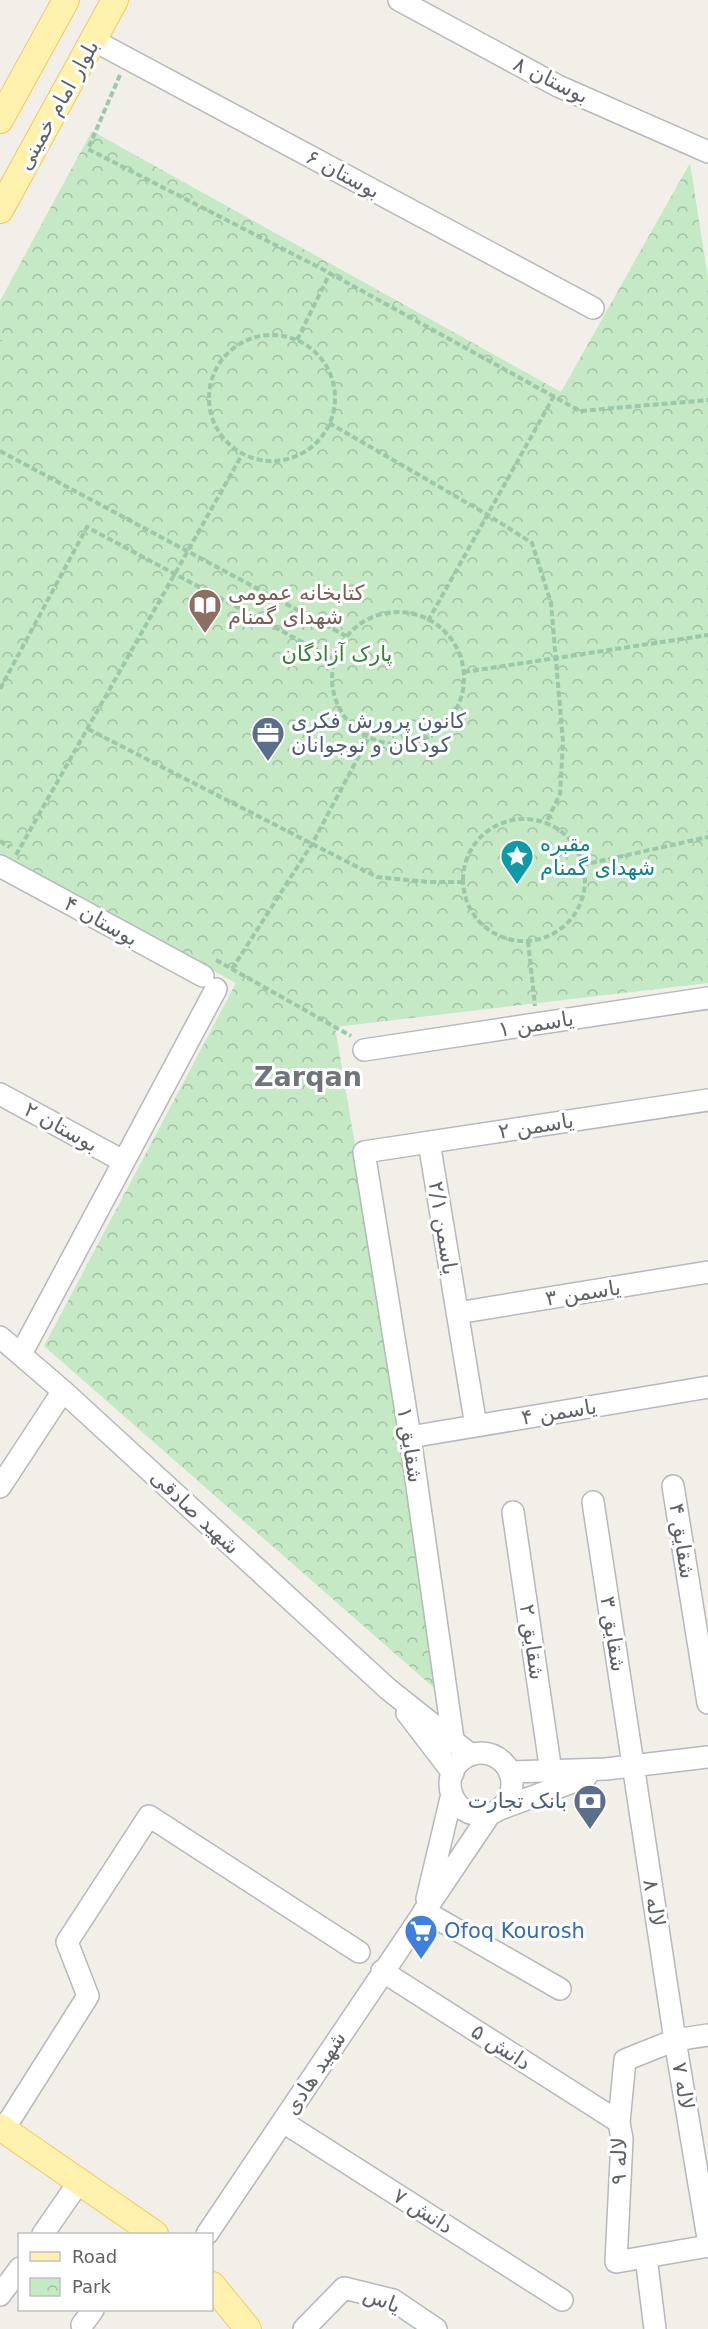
<svg xmlns="http://www.w3.org/2000/svg" width="708" height="2329" font-family="'DejaVu Sans',Cairo,sans-serif">
<style>
.park{fill:url(#park-crowns)}
.lines{fill:none;stroke-linecap:round;stroke-linejoin:round}
.minor-casing{stroke:#b5b8bc;stroke-width:24}
.major-casing{stroke:#f2c960;stroke-width:28}
.path{stroke:#9cc7a9;stroke-width:4;stroke-dasharray:6 3;stroke-linecap:butt}
.minor{stroke:#fff;stroke-width:21}
.major{stroke:#fff2af;stroke-width:26}
.labels{text-anchor:middle;stroke-width:6;stroke-linejoin:round;paint-order:stroke}
.street-label{font-size:21px;fill:#5f6368;stroke:#fff}
.education-label{font-size:21px;fill:#785e54;stroke:#fff;text-anchor:start}
.park-label{font-size:21px;fill:#348238;stroke:#fff}
.service-label{font-size:21px;fill:#4e5e75;stroke:#fff;text-anchor:start}
.culture-label{font-size:21px;fill:#0d838f;stroke:#fff;text-anchor:start}
.shop-label{font-size:21px;fill:#366cbe;stroke:#fff;text-anchor:start}
.district-label{font-size:27px;font-weight:bold;fill:#70757a;stroke:#fff}
</style>
<defs>
<pattern id="park-crowns" width="20" height="18" patternUnits="userSpaceOnUse" patternTransform="scale(1.5)"><rect width="20" height="18" fill="#c5e8c5"/><path d="M2 6a3 3 0 1 1 6 0M12 15a3 3 0 1 1 6 0" fill="none" stroke="#a3c0a4"/></pattern>
</defs>
<rect width="100%" height="100%" fill="#f1efe8"/>
<path class="park" d="M92 131 561 392 690 163 708 278V983L335 1027 449 1701 44 1346 236 983 0 853V301Z"/>
<g class="lines">
<defs>
<path id="minor" d="M399 0 558 86 708 152
M93 40 593 308
M0 866 203 976
M364 1050 708 998
M0 1094 123 1161
M429 1142 476 1426
M457 1313 708 1272
M0 1337 63 1391 388 1689 471 1755
M21 1354 216 989
M410 1437 708 1387
M673 1486 708 1703
M0 1487 63 1391
M593 1502 675 2040 708 2238
M513 1512 551 1772
M407 1713 453 1773
M453 1739 410 1437 364 1152 708 1100
M450 1784a31 31 0 1 1 62 0a31 31 0 1 1-62 0Z
M510 1772 606 1769 708 1757
M500 1809 586 1777
M427 1899 452 1794
M424 1911 560 1989
M382 1971 619 2122
M708 2035 675 2040 625 2060 619 2122 622 2139 616 2262 708 2246
M283 2122 562 2300
M4 2129 88 1996 67 1942 149 1816 359 1952
M43 2234 79 2182
M207 2234 490 1814
M646 2257 655 2329
M0 2295 20 2268
M82 2325 93 2310
M304 2329 344 2288 393 2300 436 2329"/>
<path id="major" d="M0 120 66 0
M0 210 115 0
M0 2127 155 2234
M212 2285 248 2329"/>
</defs>
<use href="#minor" class="minor-casing"/>
<use href="#major" class="major-casing"/>
<path class="path" d="M120 75 88 149 324 270 580 411 708 400
M209 398a63 63 0 1 1 126 0a63 63 0 1 1-126 0Z
M0 340V341
M297 340 330 273
M329 423 488 515 532 543 551 603 563 742 560 794 546 823
M0 451 346 636
M332 678a66 66 0 1 1 132 0a66 66 0 1 1-132 0Z
M428 621 554 396
M464 672 708 635
M0 689 87 527 334 659
M88 729 377 877 428 882H462
M463 880a61 61 0 1 1 122 0a61 61 0 1 1-122 0Z
M0 841 10 847
M16 855 243 453
M582 865 708 837
M528 941 535 1006
M216 960 351 1036
M232 969 312 844 369 737"/>
<use href="#minor" class="minor"/>
<use href="#major" class="major"/>
</g>
<defs>
<symbol id="library-pin" viewBox="-11 -11 22 30"><path d="M0 17L-7.5 6A9.5 9.5 0 1 1 7.5 6Z" fill="#8d6e63" stroke="#fff"/><path d="M-6-4Q-3-5.5-.7-3.5V5Q-3 3-6 4ZM6-4Q3-5.5 .7-3.5V5Q3 3 6 4Z" fill="#fff"/></symbol>
<symbol id="office-pin" viewBox="-11 -11 22 30"><path d="M0 17L-7.5 6A9.5 9.5 0 1 1 7.5 6Z" fill="#5c6f8a" stroke="#fff"/><path d="M-6-3h4V-5.5h4V-3h4V5H-6ZM-1-4.5V-3h2v-1.5ZM-6 0V1H6V0Z" fill="#fff"/></symbol>
<symbol id="sight-pin" viewBox="-11 -11 22 30"><path d="M0 17L-7.5 6A9.5 9.5 0 1 1 7.5 6Z" fill="#0f9aa8" stroke="#fff"/><path d="M0-6L1.8-2.2L6-1.7L2.9 1.2L3.7 5.4L0 3.3L-3.7 5.4L-2.9 1.2L-6-1.7L-1.8-2.2Z" fill="#fff"/></symbol>
<symbol id="bank-pin" viewBox="-11 -11 22 30"><path d="M0 17L-7.5 6A9.5 9.5 0 1 1 7.5 6Z" fill="#5c6f8a" stroke="#fff"/><path d="M-6-4H6V4H-6ZM0-2.3a2.3 2.3 0 1 0 0 4.6a2.3 2.3 0 1 0 0-4.6Z" fill="#fff"/></symbol>
<symbol id="supermarket-pin" viewBox="-11 -11 22 30"><path d="M0 17L-7.5 6A9.5 9.5 0 1 1 7.5 6Z" fill="#3f7fe0" stroke="#fff"/><path d="M-6-5.5h2.5l.6 2H6L4.5 2H-2.5L-4.4-4H-6ZM-1.5 3.2a1.3 1.3 0 1 0 .1 0ZM3 3.2a1.3 1.3 0 1 0 .1 0Z" fill="#fff"/></symbol>
</defs>
<g fill-rule="evenodd">
<use href="#library-pin" x="186" y="586" width="38" height="52"/>
<use href="#office-pin" x="249" y="714" width="38" height="52"/>
<use href="#sight-pin" x="498" y="837" width="38" height="52"/>
<use href="#bank-pin" x="571" y="1782" width="38" height="52"/>
<use href="#supermarket-pin" x="402" y="1912" width="38" height="52"/>
</g>
<g class="labels">
<g class="street-label">
<text transform="translate(551 80) rotate(26)" y="7">بوستان ۸</text>
<text transform="translate(58 105) rotate(-61)" y="7">بلوار امام خمینی</text>
<text transform="translate(343 174) rotate(28)" y="7">بوستان ۶</text>
<text transform="translate(101 921) rotate(29)" y="7">بوستان ۴</text>
<text transform="translate(536 1024) rotate(-9)" y="7">یاسمن ۱</text>
<text transform="translate(536 1126) rotate(-9)" y="7">یاسمن ۲</text>
<text transform="translate(61 1127) rotate(29)" y="7">بوستان ۲</text>
<text transform="translate(443 1228) rotate(81)" y="7">یاسمن ۲/۱</text>
<text transform="translate(583 1293) rotate(-9)" y="7">یاسمن ۳</text>
<text transform="translate(559 1412) rotate(-9)" y="7">یاسمن ۴</text>
<text transform="translate(410 1445) rotate(81)" y="7">شقایق ۱</text>
<text transform="translate(195 1512) rotate(43)" y="7">شهید صادقی</text>
<text transform="translate(682 1541) rotate(81)" y="7">شقایق ۴</text>
<text transform="translate(613 1634) rotate(81)" y="7">شقایق ۳</text>
<text transform="translate(532 1642) rotate(82)" y="7">شقایق ۲</text>
<text transform="translate(654 1903) rotate(81)" y="7">لاله ۸</text>
<text transform="translate(501 2047) rotate(33)" y="7">دانش ۵</text>
<text transform="translate(315 2073) rotate(-57)" y="7">شهید هادی</text>
<text transform="translate(683 2086) rotate(81)" y="7">لاله ۷</text>
<text transform="translate(619 2161) rotate(-89)" y="7">لاله ۹</text>
<text transform="translate(423 2211) rotate(32)" y="7">دانش ۷</text>
<text transform="translate(382 2300) rotate(21)" y="7">یاس</text>
</g>
<g class="education-label">
<text x="228" y="600">کتابخانه عمومی<tspan x="228" dy="24">شهدای گمنام</tspan></text>
</g>
<g class="park-label">
<text x="337" y="661">پارک آزادگان</text>
</g>
<g class="service-label">
<text x="291" y="728">کانون پرورش فکری<tspan x="291" dy="24">کودکان و نوجوانان</tspan></text>
<text x="567" y="1808" text-anchor="end">بانک تجارت</text>
</g>
<g class="culture-label">
<text x="540" y="851">مقبره<tspan x="540" dy="24">شهدای گمنام</tspan></text>
</g>
<g class="shop-label">
<text x="444" y="1938">Ofoq Kourosh</text>
</g>
<g class="district-label">
<text x="308" y="1086">Zarqan</text>
</g>
</g>
<rect x="18" y="2233" width="195" height="78" fill="#ffffff" stroke="#bfc1c3" stroke-width="1.5"/>
<rect x="30" y="2252" width="30" height="9" fill="#fff2af" stroke="#bfc1c3" stroke-width="1.5"/>
<text x="72" y="2263" font-size="18" fill="#5f6368">Road</text>
<rect x="30" y="2278" width="30" height="18" fill="url(#park-crowns)" stroke="#bfc1c3" stroke-width="1.5"/>
<text x="72" y="2293" font-size="18" fill="#5f6368">Park</text>
</svg>
